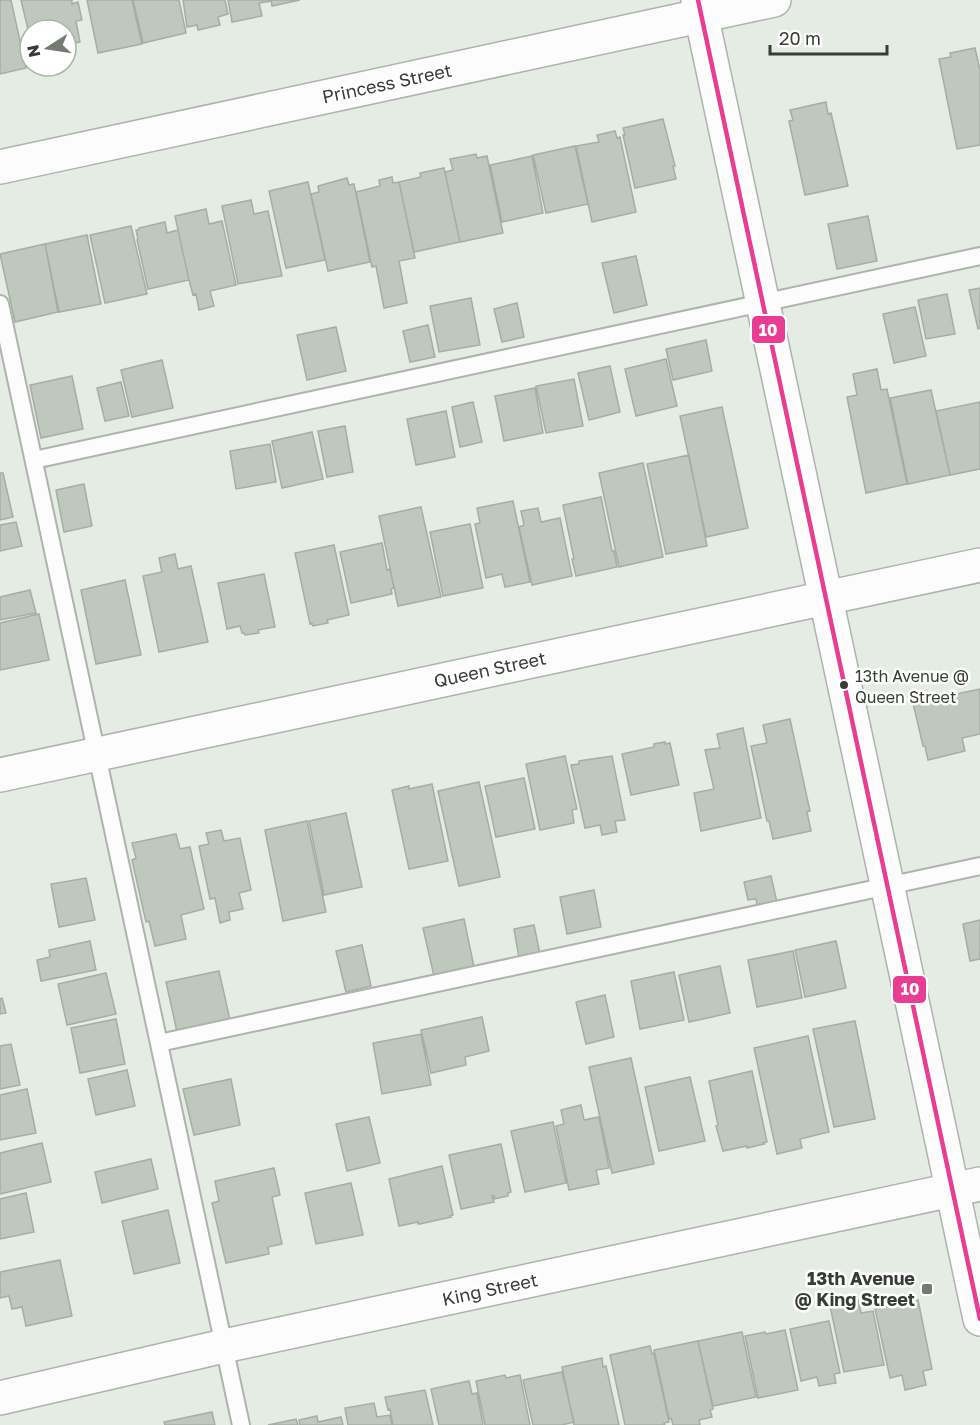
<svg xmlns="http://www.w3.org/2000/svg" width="980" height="1425" font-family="'Golos Text',sans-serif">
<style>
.building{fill:#bec8bc;stroke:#a7ada6;stroke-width:1.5}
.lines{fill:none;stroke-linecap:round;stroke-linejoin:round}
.lane-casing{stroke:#aeb3ad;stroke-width:20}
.street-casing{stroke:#aeb3ad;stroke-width:36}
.secondary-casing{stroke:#aeb3ad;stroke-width:36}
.lane{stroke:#fbfcfb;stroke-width:16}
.street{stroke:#fbfcfb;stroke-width:33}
.secondary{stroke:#fbfcfb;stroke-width:33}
.bus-1-casing{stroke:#fff;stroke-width:9}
.bus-1{stroke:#e93d93;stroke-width:4.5}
.bus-dot{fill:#383c36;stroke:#fff;stroke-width:2}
.poi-dot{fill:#757a73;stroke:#fff;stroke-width:2}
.labels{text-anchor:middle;stroke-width:5;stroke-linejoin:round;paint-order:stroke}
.bus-label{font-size:16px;fill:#383c36;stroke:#fff;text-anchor:start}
.street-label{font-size:18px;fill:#383c36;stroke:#fff}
.poi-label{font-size:18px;font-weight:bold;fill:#383c36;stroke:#fff;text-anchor:end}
.line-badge{stroke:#fff;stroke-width:2}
.badge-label{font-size:16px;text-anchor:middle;font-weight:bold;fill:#fff}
</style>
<rect width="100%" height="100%" fill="#e5ece4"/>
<path class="building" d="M0 0H11L26 68 0 74Z
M21 0H72V4L78 2 82 20 76 21 80 42 73 43V46L66 47V30H30V38Z
M87 0H132L142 44 98 53Z
M133 0H179L186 33 143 43Z
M183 0H225L228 14 218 17 220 25 198 30 197 25 187 27Z
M228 0H271V1L259 3 262 16 232 22Z
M271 0H300L272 6Z
M975 48 980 70V145L957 149 939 59 951 57 950 53Z
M826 102 828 114 831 113 848 186 805 195 789 121 793 120 790 110Z
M663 119 675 166H673L676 179 635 188 623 135H625L623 128Z
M615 131 617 138 620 137 636 212 592 222 576 146 599 142 597 135Z
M575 146 588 204 546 213 533 155Z
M476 154 477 158 487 156 503 233 460 242 445 172 453 170 450 159Z
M532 156 543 213 502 222 490 165Z
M444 168 460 242 414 252 399 182 421 177 420 173Z
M392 177 393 183 399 182 415 258 399 261 407 303 384 308 376 266 372 267 356 192 380 186 379 180Z
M347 178 349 185 354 184 370 262 328 271 311 194 319 192 318 186Z
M308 182 325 260 286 268 269 191Z
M251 200 254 214 268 211 282 276 238 284 222 206Z
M206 209 209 224 222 221 236 285 210 291 214 306 199 310 196 294 193 295 189 280 175 216Z
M868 216 877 261 837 269 828 224Z
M165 222 167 233 178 230 189 280 148 289 137 240 138 239 136 230H139V228Z
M131 226 147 294 105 303 90 235Z
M87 235 101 304 59 312 45 244Z
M45 244 58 312 15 322 0 254Z
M636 256 647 305 614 313 602 263Z
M980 288V328L978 329 969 290Z
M947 294 955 334 926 339 918 300Z
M471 298 480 345 439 352 430 306Z
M517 303 524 337 502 342 494 309Z
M915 307 926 356 894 363 883 314Z
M428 325 435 357 410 362 403 331Z
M336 327 346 371 307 380 297 335Z
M706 340 712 371 673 380 666 349Z
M666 359 677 406 636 416 625 369Z
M162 360 173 408 132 417 121 370Z
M610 366 620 412 589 420 578 373Z
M877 369 881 390 887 389 907 484 866 493 847 397 857 395 853 374Z
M72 376 83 429 41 438 30 385Z
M574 379 583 426 546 433 536 386Z
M121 382 129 416 105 421 97 388Z
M535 388 543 433 504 441 495 396Z
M931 390 950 475 908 484 890 398Z
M473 402 482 442 460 447 452 407Z
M980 402V469L950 475 936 411Z
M722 407 748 528 706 537 680 416Z
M446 411 455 457 416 465 407 419Z
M345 426 353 472 327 477 318 431Z
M312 432 323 479 282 488 272 441Z
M270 444 276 482 236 489 230 451Z
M689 455 707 546 666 554 647 464Z
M643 463 663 557 619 567 599 473Z
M0 473H3L13 517 0 520Z
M84 484 92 526 64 532 56 490Z
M601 497 612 551H614L617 567 576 576 572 559H574L563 505Z
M513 501 530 582 505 587 502 574 486 578 475 524 480 523 477 508Z
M421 507 441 597 398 606 379 516Z
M538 508 541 522 560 518 572 576 532 585 519 527 524 525 521 511Z
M16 522 22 546 0 551V525Z
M470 524 483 588 443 596 430 532Z
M382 543 387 570 390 569 394 588 391 589 392 594 351 603 340 552Z
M334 545 349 615 327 620 328 623 313 626 312 623 310 624 295 553Z
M175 554 178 569 191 566 208 642 159 652 143 576 162 572 159 558Z
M264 574 275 627 258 630 259 633 245 635 244 633H242L240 626 227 629 218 583Z
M125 580 141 655 96 664 81 590Z
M30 590 36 613 0 620V597Z
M39 614 49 660 0 670V623Z
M980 689V734L962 738 965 751 928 760 925 746H923L913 703Z
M790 719 810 811 807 812 811 831 773 839 769 821H767L751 746 767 743 763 725Z
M743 728 761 818 701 831 694 793 714 789 705 750 720 748 717 734Z
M665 742V744L670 743 679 785 631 795 622 754 654 747V744Z
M565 756 577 809 572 810 574 823 540 830 526 764Z
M612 756 625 820 615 821 617 832 602 835 600 825 585 828 571 765 579 764V761Z
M524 778 535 829 496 837 485 786Z
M479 782 500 877 459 886 438 791Z
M432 784 448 861 409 869 392 790 409 786V789Z
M346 813 362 887 324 895 309 821Z
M307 821 326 912 283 921 265 830Z
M221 830 224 841 240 838 251 890 239 893 243 909 229 912 230 920 220 923 215 898 210 899 199 846 209 844 206 833Z
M176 834 180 849 190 847 204 909 181 915 186 939 155 946 149 921 146 922 132 860 136 858 132 843Z
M771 876 778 907 758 911 756 899 748 900 744 882Z
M86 878 95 920 59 927 51 884Z
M594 890 601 927 567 934 560 897Z
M464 919 474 967 434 976 423 928Z
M980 920V959L970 961 963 924Z
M534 925 540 954 519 958 514 929Z
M90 941 96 970 41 981 37 960 50 957 49 950Z
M836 941 846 988 805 997 795 950Z
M362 945 371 986 346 992 336 951Z
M793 951 802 998 757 1007 748 960Z
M720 966 730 1013 689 1022 679 975Z
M219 971 230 1020 177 1032 166 982Z
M674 972 684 1020 640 1029 631 981Z
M106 973 116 1014 67 1025 58 984Z
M605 995 614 1037 586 1044 576 1002Z
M2 998 6 1013 0 1014V999Z
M482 1017 489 1051 465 1057 466 1065 431 1073 421 1030Z
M116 1019 125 1064 80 1073 71 1028Z
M855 1021 875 1119 834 1127 813 1029Z
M421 1034 431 1085 382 1094 373 1043Z
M808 1036 829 1132 800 1139 802 1148 777 1154 754 1048Z
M11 1044 20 1085 0 1089V1046Z
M631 1058 654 1164 612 1173 589 1067Z
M127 1070 135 1106 96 1115 88 1079Z
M752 1071 767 1142 763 1143 764 1144 747 1148V1146L723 1151 716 1126 718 1125 709 1081Z
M690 1077 705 1141 659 1151 645 1087Z
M231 1079 240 1125 194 1135 183 1089Z
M27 1089 36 1133 0 1140V1095Z
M581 1105 584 1120 599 1117 609 1168 596 1170 599 1184 569 1190 556 1126 564 1124 561 1110Z
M369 1117 380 1163 347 1171 336 1124Z
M553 1122 566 1183 525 1192 511 1131Z
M42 1143 51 1182 0 1194V1153Z
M501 1144 511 1192 508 1193V1196L494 1199V1196H492L494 1202 461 1209 449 1155Z
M151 1159 158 1189 102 1203 95 1172Z
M442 1166 453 1215 450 1216 451 1217 420 1224H418V1222L399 1226 389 1179Z
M274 1168 280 1195 272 1197 282 1244 268 1247 269 1254 226 1263 212 1203 219 1201 215 1181Z
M351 1183 363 1235 316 1244 305 1193Z
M26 1193 34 1232 0 1239V1199Z
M168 1210 180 1263 134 1274 122 1221Z
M60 1260 72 1316 26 1326 22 1307 12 1309 9 1296 0 1298V1272Z
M858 1300 861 1313 873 1311 884 1365 844 1372 830 1306Z
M918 1300 932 1369 923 1371 926 1385 905 1390 902 1375 890 1378 875 1309Z
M829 1321 840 1373 834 1374 836 1383 819 1386 817 1377 801 1381 790 1329Z
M785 1330 798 1390 758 1398 745 1336 765 1332 766 1334Z
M742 1332 756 1397 713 1406 698 1341Z
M698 1341 713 1409 710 1410 712 1417 699 1420 700 1425H673L671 1418 669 1419 654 1350Z
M650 1346 652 1354 654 1353 669 1422 664 1423 665 1425H625L610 1355Z
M602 1358 603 1367 606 1366 619 1425H574L562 1367Z
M562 1372 574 1422 562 1425H533L523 1380Z
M505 1375 506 1378 520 1375 530 1425H485L476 1381Z
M469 1381 472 1394 477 1393 483 1425H439L431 1389Z
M425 1390 433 1425H393L390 1409 388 1410 385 1397Z
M374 1403 377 1417 390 1415 392 1425H348L345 1408Z
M212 1412 215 1425H165L164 1422Z
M317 1416 318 1422 341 1417 343 1425H300L299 1420Z
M296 1419 298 1425H268Z"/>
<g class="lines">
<defs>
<path id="lane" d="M0 304 241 1425
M34 460 980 256
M159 1043 980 866"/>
<path id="street" d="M0 167 774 0
M0 775 980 565
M0 1398 224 1346 980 1184"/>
<path id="secondary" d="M698 0 980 1319"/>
</defs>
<use href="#lane" class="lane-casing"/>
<use href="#street" class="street-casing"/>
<use href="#secondary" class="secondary-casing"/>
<use href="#lane" class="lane"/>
<use href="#street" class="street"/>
<use href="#secondary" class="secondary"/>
<defs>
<path id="bus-1" d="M698 0 980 1319"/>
</defs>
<use href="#bus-1" class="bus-1-casing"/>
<use href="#bus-1" class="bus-1"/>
</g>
<circle class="bus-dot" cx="844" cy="685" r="5"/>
<rect class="poi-dot" x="921" y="1283" width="12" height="12" rx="3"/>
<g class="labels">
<g class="bus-label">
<text x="855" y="682">13th Avenue @<tspan x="855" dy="21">Queen Street</tspan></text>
</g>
<g class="street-label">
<text transform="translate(387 84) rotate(-12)" y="6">Princess Street</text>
<text transform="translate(490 670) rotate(-12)" y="6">Queen Street</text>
<text transform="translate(490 1290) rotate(-12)" y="6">King Street</text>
</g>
<g class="poi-label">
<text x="915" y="1285">13th Avenue<tspan x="915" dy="21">@ King Street</tspan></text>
</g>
</g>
<g class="line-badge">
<rect x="751" y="315" width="35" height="29" rx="6" fill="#e93d93"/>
<rect x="892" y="975" width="35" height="29" rx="6" fill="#e93d93"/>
</g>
<g class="badge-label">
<text x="768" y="336">10</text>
<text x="910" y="995">10</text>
</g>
<g transform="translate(48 48) rotate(258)"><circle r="28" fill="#ffffff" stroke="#afb1af" stroke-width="1.5"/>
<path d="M0-4.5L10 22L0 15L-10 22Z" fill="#757a73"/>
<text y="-9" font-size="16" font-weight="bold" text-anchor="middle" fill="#383c36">N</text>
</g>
<path d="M770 45v9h117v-9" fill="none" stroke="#383c36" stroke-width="3"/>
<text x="779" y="45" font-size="18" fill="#383c36" stroke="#ffffff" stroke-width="4.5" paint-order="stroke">20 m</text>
</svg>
